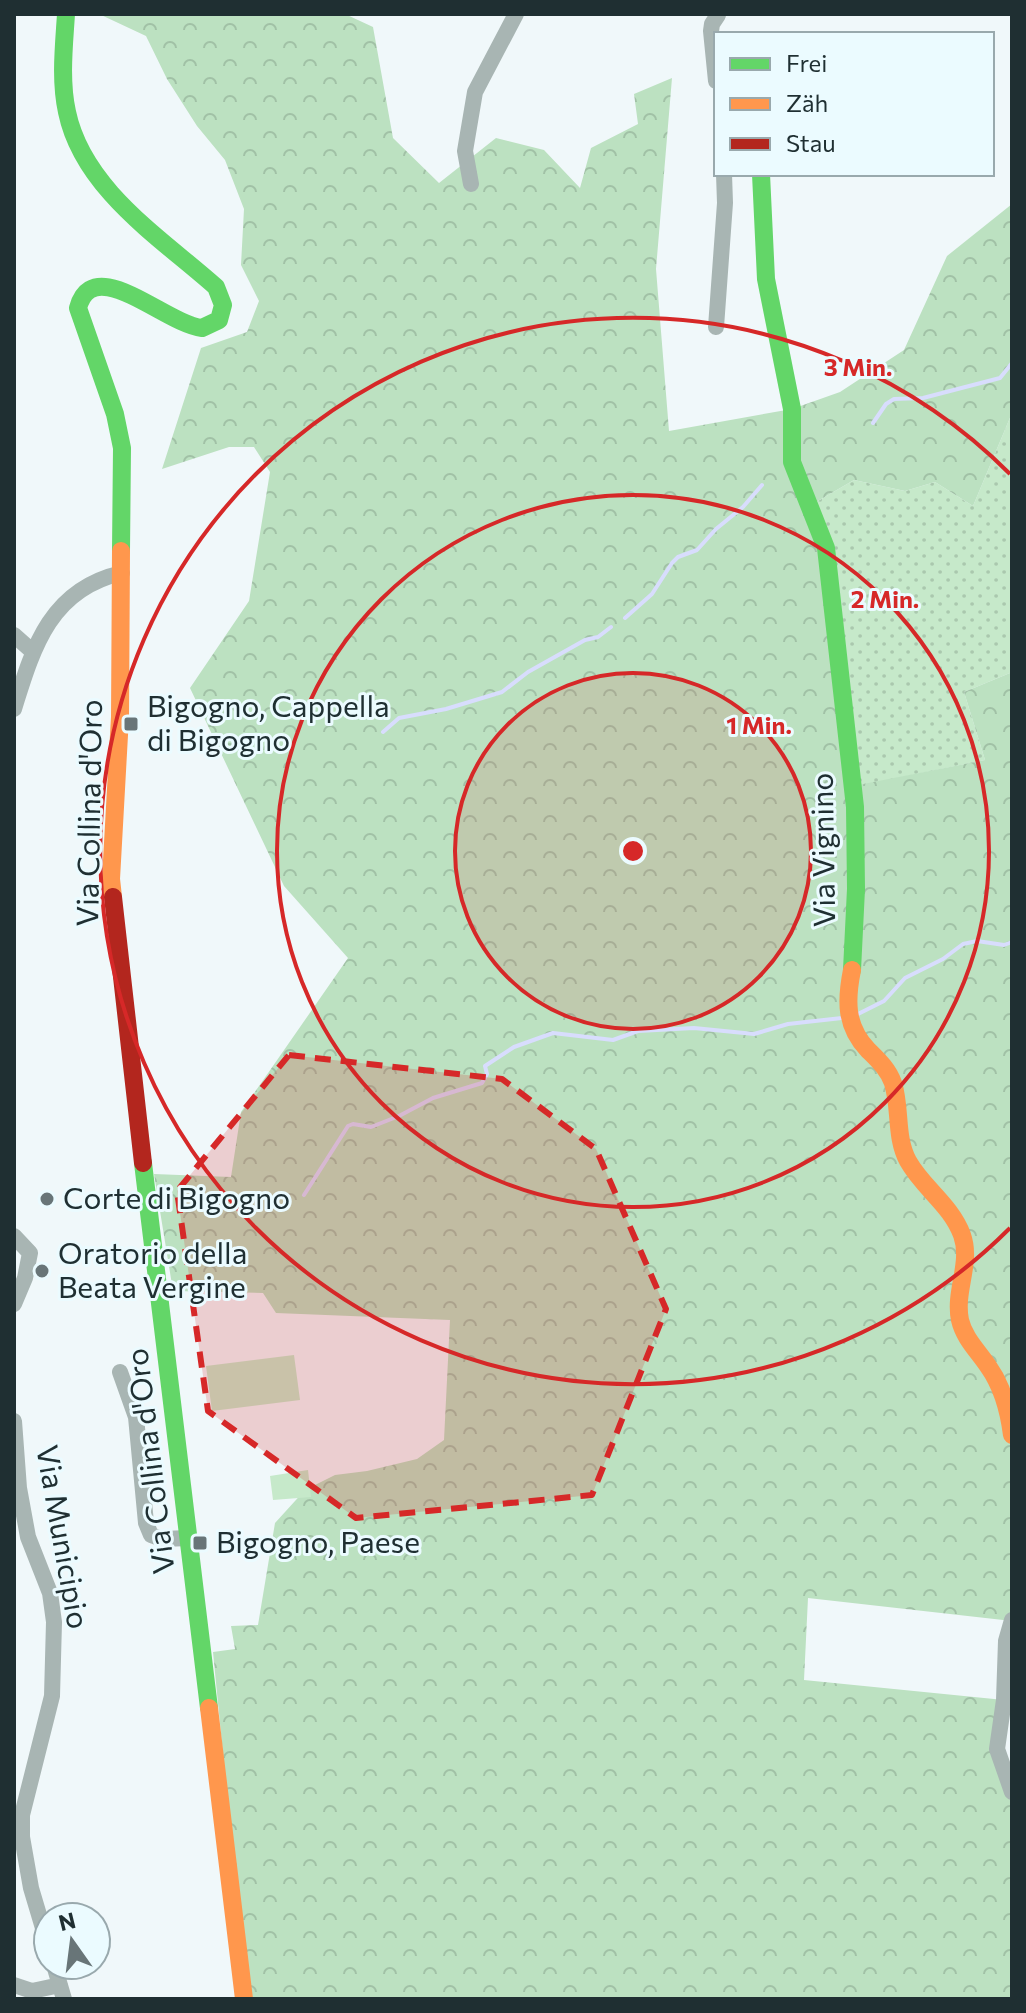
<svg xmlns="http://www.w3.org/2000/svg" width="1026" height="2013" font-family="Commissioner,sans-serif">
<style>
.grass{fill:url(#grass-dots)}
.forest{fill:url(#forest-crowns)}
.green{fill:#c6e9ca}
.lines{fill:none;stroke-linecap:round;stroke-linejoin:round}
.stream{stroke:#d8ddfd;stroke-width:4}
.street{stroke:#a8b5b3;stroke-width:16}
.fast{stroke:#63d668;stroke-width:18}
.slow{stroke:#ff974d;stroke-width:18}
.jam{stroke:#b3261e;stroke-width:18}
.marked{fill:#d62828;fill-opacity:0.2;stroke:#d62828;stroke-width:6;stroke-dasharray:16 10;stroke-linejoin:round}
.ring{fill:none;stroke:#d62828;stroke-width:4}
.poi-dot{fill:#687578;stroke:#ebfbff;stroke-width:3}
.labels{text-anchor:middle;stroke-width:6;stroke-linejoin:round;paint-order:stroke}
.poi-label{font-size:30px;fill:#1f2f32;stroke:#ebfbff;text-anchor:start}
.street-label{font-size:30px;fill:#1f2f32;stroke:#ebfbff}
.centre{fill:#d62828;stroke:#ebfbff;stroke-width:4}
.ring-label{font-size:24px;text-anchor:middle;font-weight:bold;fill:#d62828;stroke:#ebfbff;stroke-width:6;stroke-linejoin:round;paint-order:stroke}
</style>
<defs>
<pattern id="grass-dots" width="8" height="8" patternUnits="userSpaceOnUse" patternTransform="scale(2)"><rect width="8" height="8" fill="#c6e9ca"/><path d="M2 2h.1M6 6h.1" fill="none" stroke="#aac8ae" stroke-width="1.8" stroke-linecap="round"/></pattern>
<pattern id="forest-crowns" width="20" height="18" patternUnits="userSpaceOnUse" patternTransform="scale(2)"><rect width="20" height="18" fill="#bce1c1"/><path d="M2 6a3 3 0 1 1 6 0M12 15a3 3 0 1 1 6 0" fill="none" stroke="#a1c1a6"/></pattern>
</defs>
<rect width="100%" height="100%" fill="#f0f8fa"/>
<path class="grass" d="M1012 413V675L1010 673 964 692 985 760 853 787 811 505 854 480 905 491 935 482 973 506Z"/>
<path class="forest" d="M99 14H345L373 27 393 138 439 183 496 138 544 150 580 188 591 148 638 124 634 94 672 78 656 269 669 431 792 409 840 392 904 350 947 256 1012 204V413L973 506 935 482 905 491 854 480 811 505 853 786 985 760 964 692 1010 673 1012 675V1621L808 1598 804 1680 1004 1700 997 1749 1012 1792V1999H247L213 1652 235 1649 231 1626 258 1625 275 1523 305 1490 335 1475 367 1471 417 1459 444 1440 450 1320 276 1313 263 1293 173 1291 154 1174 231 1177 241 1112 348 958 284 886 190 688 249 601 270 472 254 447H229L162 469 201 348 247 332 259 301 241 265 244 209 225 160 197 126 167 79 146 36Z"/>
<path class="green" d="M294 1355 300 1400 212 1411 206 1366Z
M308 1470 311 1497 273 1500 270 1476Z"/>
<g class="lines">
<path class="stream" d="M873 423 886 404 894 399 923 398 1000 378 1012 363
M625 618 652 594 672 563 678 557 697 550 716 529 743 507 762 485
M383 732 399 718 446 709 502 692 528 672 585 640 598 637 611 627
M858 1014 884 1001 905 978 943 959 963 944 977 941 1004 945 1012 942
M304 1195 348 1126 353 1124 371 1127 399 1116 433 1098 482 1083 487 1074 485 1066 514 1047 553 1033 613 1040 638 1031 694 1028 754 1034 788 1024 842 1018"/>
<path class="street" d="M716 81 711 31 712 24 718 15
M471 184 465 151 475 92 516 14
M716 327 725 203 724 174
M14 635 32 651
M14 709C33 648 50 589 122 573
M14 1236 30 1253 25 1278 14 1304
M120 1372 136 1417 146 1523 151 1535 162 1539 189 1538
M14 1421 19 1488 28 1537 50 1593 54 1622 52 1696 22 1815V1837L31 1888 48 1945
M1012 1620 1006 1641 1004 1700 997 1749 1012 1792
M54 1965 64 1999
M14 1985 32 1991 60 1985"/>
<path class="fast" d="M66 14C64 46 60 80 67 112 83 189 161 238 216 287L223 305 219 320 202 328C165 324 93 252 78 308L115 414 122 448 121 551
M761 174 766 279 792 409V462L826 548 855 807 856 889 852 970
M143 1163 209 1708"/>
<path class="slow" d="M113 897 111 879 120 717 121 551
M852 970C846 1000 845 1026 868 1050 878 1060 888 1069 893 1083 901 1109 895 1137 908 1161 923 1188 951 1205 962 1235 972 1263 954 1291 960 1320 964 1338 978 1351 988 1366 1003 1387 1009 1411 1012 1435
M209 1708 244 1999"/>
<path class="jam" d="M113 897 143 1163"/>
</g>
<path class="marked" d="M289 1055 502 1079 596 1149 666 1309 592 1495 356 1518 208 1411 177 1191Z"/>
<circle cx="633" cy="851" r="178" fill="#d62828" fill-opacity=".12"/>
<g class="ring">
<circle cx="633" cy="851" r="178"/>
<circle cx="633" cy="851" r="356"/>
<path d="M1010 1228A533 533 0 1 1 1010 474"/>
</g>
<g class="poi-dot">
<rect x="123" y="716" width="16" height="16" rx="4"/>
<circle cx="47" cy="1199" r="8"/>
<circle cx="42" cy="1271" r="8"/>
<rect x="192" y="1535" width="16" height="16" rx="4"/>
</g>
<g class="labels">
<g class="poi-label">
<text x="147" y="717">Bigogno, Cappella<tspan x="147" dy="34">di Bigogno</tspan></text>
<text x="63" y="1209">Corte di Bigogno</text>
<text x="58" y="1264">Oratorio della<tspan x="58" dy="34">Beata Vergine</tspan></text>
<text x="216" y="1553">Bigogno, Paese</text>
</g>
<g class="street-label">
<text transform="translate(90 813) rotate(-89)" y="10">Via Collina d'Oro</text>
<text transform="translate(824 850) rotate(-91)" y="10">Via Vignino</text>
<text transform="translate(151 1461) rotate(-97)" y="10">Via Collina d'Oro</text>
<text transform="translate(62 1537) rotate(80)" y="10">Via Municipio</text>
</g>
</g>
<circle cx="633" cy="851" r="12" class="centre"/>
<g class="ring-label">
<text x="858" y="376">3 Min.</text>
<text x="885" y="608">2 Min.</text>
<text x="759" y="734">1 Min.</text>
</g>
<rect width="1026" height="2013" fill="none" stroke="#1f2f32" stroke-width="32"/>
<rect x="714" y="32" width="280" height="144" fill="#ebfbff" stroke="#99a9ad" stroke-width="2"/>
<rect x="730" y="58" width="40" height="12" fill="#63d668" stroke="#99a9ad" stroke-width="2"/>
<text x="786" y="72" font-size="24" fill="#1f2f32">Frei</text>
<rect x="730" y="98" width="40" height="12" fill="#ff974d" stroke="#99a9ad" stroke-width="2"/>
<text x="786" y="112" font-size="24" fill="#1f2f32">Zäh</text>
<rect x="730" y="138" width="40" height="12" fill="#b3261e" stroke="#99a9ad" stroke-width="2"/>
<text x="786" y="152" font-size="24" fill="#1f2f32">Stau</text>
<g transform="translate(72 1941) rotate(346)"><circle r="38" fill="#ebfbff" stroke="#99a9ad" stroke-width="2"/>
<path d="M0-6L14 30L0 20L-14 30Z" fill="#687578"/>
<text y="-12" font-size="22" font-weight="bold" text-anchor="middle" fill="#1f2f32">N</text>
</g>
</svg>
